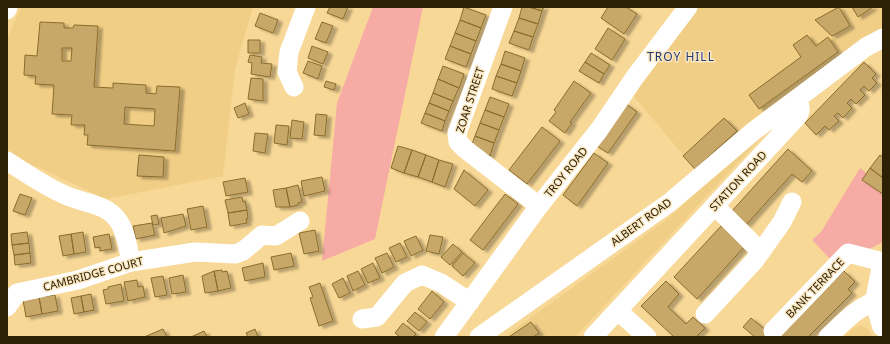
<svg xmlns="http://www.w3.org/2000/svg" width="890" height="344" font-family="'Noto Sans',sans-serif">
<style>
.built{fill:#f1ce85}
.green{fill:#f6aba4}
.building{fill:#c7a869;stroke:#8a6d2c;fill-rule:evenodd;filter:url(#shadow)}
.lines{fill:none;stroke-linecap:round;stroke-linejoin:round}
.minor{stroke:#fff;stroke-width:19}
.major{stroke:#fff;stroke-width:22}
.labels{text-anchor:middle;stroke-width:3;stroke-linejoin:round;paint-order:stroke}
.street-label{font-size:11px;fill:#2c2005;stroke:#fae7c1}
.neighbourhood-label{font-size:12px;letter-spacing:1px;fill:#253d75;stroke:#fae7c1}
</style>
<defs>
<filter id="shadow"><feDropShadow dx="4.5" dy="2.5" stdDeviation="1" flood-color="#0004"/></filter>
</defs>
<rect width="100%" height="100%" fill="#f8d896"/>
<path class="built" d="M21 7H253L235 69 223 176 106 199 7 153V39Z
M696 7H883V27L844 52 737 131 695 169 632 94Z
M760 136 762 137 575 337H504L665 221Z
M860 325 867 328 873 337H844L853 328Z"/>
<path class="green" d="M373 7H423L375 239 322 261 337 103Z
M860 168 883 186V242L837 266 812 240 821 232Z"/>
<path class="building" d="M330 7H348L343 19 327 13Z
M464 7 486 15 481 28 460 20Z
M522 7H529L542 11 538 24 519 18Z
M529 7H544L542 11Z
M608 7H626L637 14 624 34 601 18Z
M839 7 850 26 832 36 815 20Z
M852 7H873L858 17Z
M260 13 278 20 273 33 255 26Z
M519 18 538 24 533 37 514 31Z
M460 20 481 28 476 41 455 33Z
M40 22 64 23V28H73L74 25 98 26 94 87 113 88V83L146 85V93L156 94 157 86 180 87 175 151 87 145 88 135H84L85 125H71L72 115 52 114 54 85 35 84 36 76 24 75 25 55 37 56ZM62 48H72L71 61H62ZM125 107 155 109 154 126 124 124Z
M322 22 333 26 326 43 315 39Z
M608 28 625 39 612 60 595 49Z
M514 31 533 37 529 50 509 43Z
M455 33 476 41 471 54 450 46Z
M807 35 816 46 828 37 838 52 759 109 749 95 801 57 793 45Z
M248 40H260V53H248Z
M312 46 328 52 323 64 308 58Z
M450 46 471 54 466 67 445 59Z
M505 51 525 58 521 71 501 64Z
M591 53 610 65 604 74 585 62Z
M250 55 262 57 261 63 272 64 270 77 251 74 252 63 248 62Z
M308 61 322 66 318 79 303 73Z
M585 62 604 74 599 83 579 71Z
M864 62 876 74 872 78 877 83 869 91 864 86 860 90 865 95 856 104 851 99 847 103 852 108 843 118 838 113 834 116 839 121 829 130 825 126 816 135 805 123Z
M501 64 521 71 517 83 496 76Z
M443 66 464 74 459 88 438 79Z
M496 76 517 83 512 96 492 89Z
M251 78 263 79V101L248 99Z
M438 79 459 88 453 101 433 93Z
M326 81 336 84 334 90 324 87Z
M574 81 591 93 570 122 572 123 565 133 549 121 556 112 554 110Z
M433 93 453 101 449 111 429 103Z
M490 97 509 104 504 117 485 110Z
M245 103 249 114 238 118 234 108Z
M429 103 449 111 445 121 425 113Z
M625 103 637 112 608 153 595 145Z
M485 110 504 117 499 130 480 123Z
M425 113 445 121 442 131 421 123Z
M316 114 327 115 325 136 314 135Z
M724 118 737 131 695 169 683 156Z
M292 120 304 122 302 139 290 138Z
M480 123 499 130 494 143 475 136Z
M276 125 289 126 287 145 274 143Z
M542 127 560 141 527 184 509 170Z
M255 133 268 134 265 153 253 151Z
M475 136 494 143 490 156 479 152 472 144Z
M398 146 412 150 404 173 391 168Z
M788 149 812 171 802 182 792 174 746 225 731 212Z
M412 150 426 155 418 177 404 173Z
M594 153 608 163 577 206 563 195Z
M139 155 164 157 163 177 137 176Z
M426 155 439 160 432 182 418 177Z
M880 155 883 157V178L870 168Z
M439 160 453 164 445 187 432 182Z
M870 168 883 178V194L862 180Z
M464 170 488 190 475 206 454 189Z
M322 177 325 191 304 196 301 181Z
M245 178 248 192 226 196 223 182Z
M298 185 302 202 298 203V205L290 207 286 188Z
M286 188 290 207H276L273 190Z
M20 194 32 198 25 215 13 211Z
M505 194 518 204 483 250 470 240Z
M242 197 243 202 245 201 247 210 228 213 225 200Z
M203 206 207 227 191 230 187 209Z
M247 210 248 219H246L247 223 230 226 228 213Z
M183 214 186 226 164 233 161 218Z
M157 215 159 224 153 225 151 216Z
M152 223 155 235 136 239 133 226Z
M722 225 745 246 697 299 674 277Z
M315 230 319 251 304 254 299 233Z
M27 232 29 243 12 245 11 234Z
M83 232 86 252 74 254 71 234Z
M71 234 74 254 63 256 59 236Z
M109 234 112 249 100 251V247L95 248 93 237Z
M430 235 443 237 439 254 426 251Z
M416 236 423 250 411 256 404 241Z
M29 243 30 253 14 255 12 245Z
M400 243 407 257 396 262 389 248Z
M453 244 462 252 450 265 441 257Z
M30 253 31 263 15 265 14 255Z
M291 253 294 266 274 270 271 257Z
M387 253 394 267 382 273 375 258Z
M463 253 475 263 463 276 452 266Z
M263 263 265 277 245 281 242 268Z
M373 263 380 278 368 283 361 269Z
M222 270V272L227 271 231 288 218 291 214 271Z
M214 271 218 291 205 293 202 276Z
M358 271 365 285 353 291 347 276Z
M844 271 855 282 848 289 852 293 808 337H777Z
M183 275 186 292 172 294 169 278Z
M163 276 167 295 155 297 151 278Z
M343 278 350 293 339 298 332 284Z
M137 280 138 287 143 286 145 297 128 301 124 282Z
M666 281 679 294 668 307 686 324 693 317 705 328 696 337H674L641 306Z
M320 283 333 321 319 326 310 298 313 297 309 287Z
M121 284 124 301 106 304 103 290 108 289V287Z
M432 291 444 302 430 319 418 309Z
M91 294 94 310 84 312 81 296Z
M55 295 58 311 42 314 39 297Z
M81 296 84 312 74 314 71 298Z
M39 297 42 314 26 317 23 300Z
M415 312 427 322 419 331 407 321Z
M751 318 774 337H755L743 327Z
M531 322 539 333 533 337H509Z
M403 323 416 334 413 337H400L395 333Z
M163 329 167 337H144Z
M255 329 258 337H248L246 333Z
M204 331 207 337H191Z"/>
<g class="lines">
<path class="minor" d="M503 7 457 133 458 142 465 149 539 206
M7 10 8 7
M294 87 287 72 289 52 306 7
M7 161C26 173 44 186 65 195 82 203 104 203 117 219 126 230 128 249 131 262
M715 206 761 252
M7 307 17 293 78 280 131 262 195 252 235 254 243 251 262 235 276 236 300 221
M618 311 647 337
M705 314 755 260 782 222 792 202
M362 319 377 317 405 283 422 275 441 283 470 302
M773 331 848 253 883 262
M444 337 539 206 599 130 635 77 688 7
M479 337 669 203 755 130 866 47 883 38
M593 337 796 118C802 111 801 107 797 99
M828 337C843 323 856 308 876 301"/>
<path class="major" d="M883 265 876 301 883 326"/>
</g>
<g class="labels">
<g class="street-label">
<text transform="translate(470 100) rotate(-72)" y="4">ZOAR STREET</text>
<text transform="translate(566 172) rotate(-51)" y="4">TROY ROAD</text>
<text transform="translate(738 181) rotate(-47)" y="4">STATION ROAD</text>
<text transform="translate(641 222) rotate(-36)" y="4">ALBERT ROAD</text>
<text transform="translate(93 274) rotate(-15)" y="4">CAMBRIDGE COURT</text>
<text transform="translate(815 288) rotate(-46)" y="4">BANK TERRACE</text>
</g>
<g class="neighbourhood-label">
<text x="681" y="61">TROY HILL</text>
</g>
</g>
<rect width="890" height="344" fill="none" stroke="#2c2005" stroke-width="16"/>
</svg>
